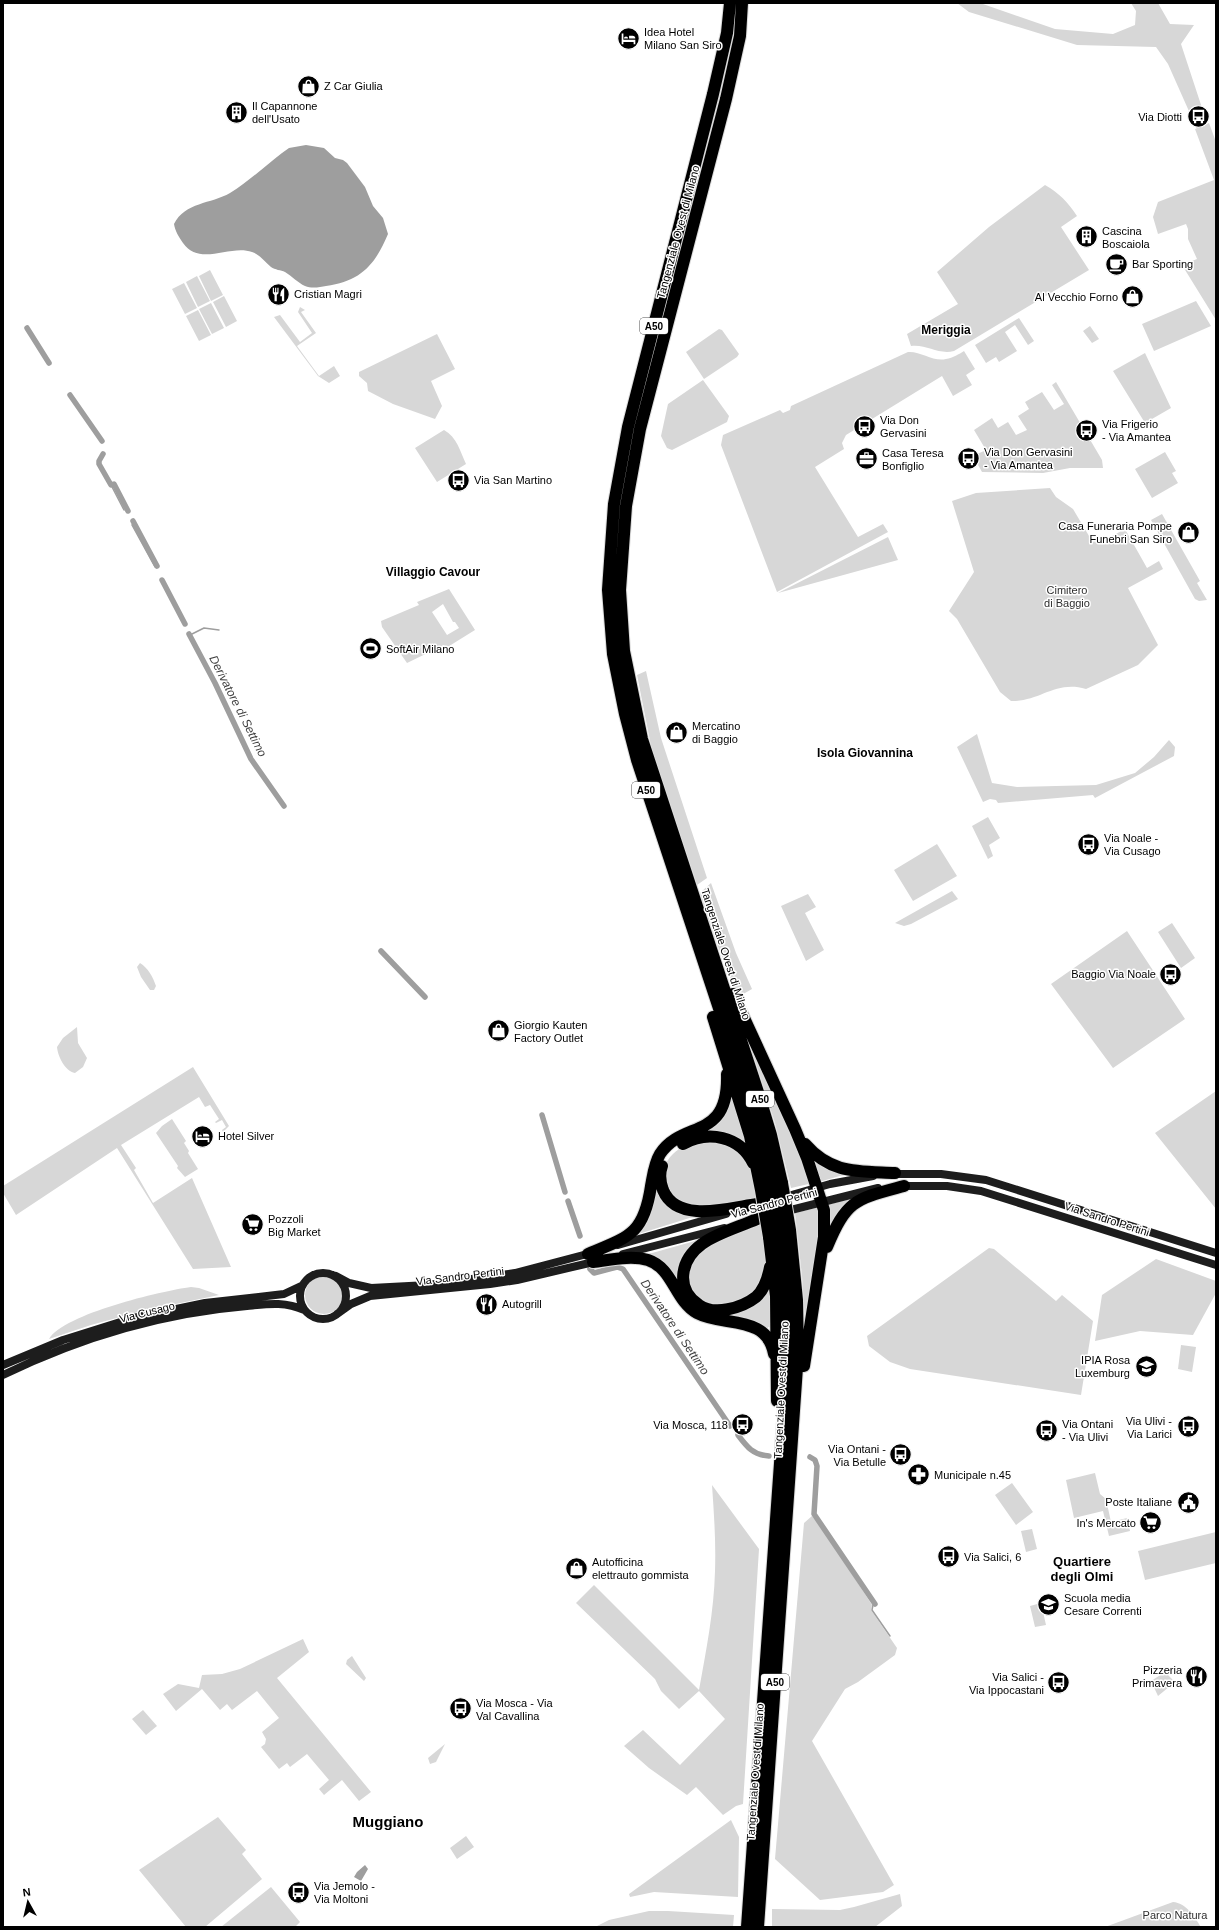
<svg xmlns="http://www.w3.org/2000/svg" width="1219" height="1930" font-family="Helvetica,sans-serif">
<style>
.green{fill:#d7d7d7;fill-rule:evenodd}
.water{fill:#9e9e9e}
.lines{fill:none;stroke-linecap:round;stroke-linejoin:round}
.stream{stroke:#9e9e9e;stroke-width:1.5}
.canal{stroke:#9e9e9e;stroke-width:5.5}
.highway-casing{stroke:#dbdbdb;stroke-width:14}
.secondary{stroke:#1d1d1d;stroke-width:8}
.highway{stroke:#000;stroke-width:12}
.highway-bridge-casing{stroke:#dbdbdb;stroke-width:14;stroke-linecap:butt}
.highway-bridge{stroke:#000;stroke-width:12}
.labels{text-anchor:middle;stroke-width:3;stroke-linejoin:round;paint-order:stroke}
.shield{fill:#fff;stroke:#4c4c4c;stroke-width:1}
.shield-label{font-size:10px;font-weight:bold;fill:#000}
.poi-label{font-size:11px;fill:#000;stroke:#fff;text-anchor:start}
.street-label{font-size:11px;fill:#000;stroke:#fff}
.park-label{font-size:11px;fill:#2e2e2e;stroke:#fff}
.neighbourhood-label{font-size:12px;font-weight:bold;fill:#000;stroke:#fff}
.water-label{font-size:12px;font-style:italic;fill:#3f3f3f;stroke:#fff}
.quarter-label{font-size:13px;font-weight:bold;fill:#000;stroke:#fff}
.district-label{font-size:15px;font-weight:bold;fill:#000;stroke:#fff}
</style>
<rect width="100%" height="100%" fill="#fff"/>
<path class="green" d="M957 3H980L1055 29 1113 34 1135 25 1136 11 1131 3H1158L1170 24 1194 25 1181 44 1204 114 1192 118 1168 64 1156 47 1077 45 969 12Z
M1209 123 1216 142V320L1182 265 1197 259 1188 239V229L1186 224 1158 234 1153 217 1158 202 1214 180 1195 129Z
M1045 185C1059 193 1068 202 1077 216L1061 227 1089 270 954 351C938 355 927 344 911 346L907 334 958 304 937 272 989 227Z
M210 270 223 295 211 301 199 276Z
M197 276 210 301 198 307 186 282Z
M184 283 197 308 185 314 172 289Z
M224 296 237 321 226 327 213 302Z
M1196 301 1211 326 1154 351 1142 324Z
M211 303 224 328 212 334 199 309Z
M300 307 305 310 301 312 316 333 297 346 319 376 334 366 340 376 329 383 318 376 274 317 280 315 300 342 312 333 298 312Z
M198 310 211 335 199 341 186 316Z
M1019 318 1034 341 1028 345 1015 325 1005 332 1017 351 999 362 996 357 986 363 975 345Z
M1090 326 1099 339 1092 343 1083 331Z
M719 329 722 330 739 354 737 357 704 379 686 352Z
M437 334 455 369 431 381 442 406 435 419 393 404 368 391 367 383 359 376V372Z
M964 351 975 369 966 375 972 385 953 396 942 376 846 435 842 443 844 449 815 467 858 537 883 524 888 532 777 592 721 445 723 435 780 410 783 413 790 410 791 406 908 352C921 351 933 362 946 359 953 358 959 354 964 351Z
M1145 353 1171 408 1145 423 1113 371Z
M703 380 729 416 727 422 672 450 667 448 661 436 668 404Z
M1056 382 1102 460 1103 468H1070L1043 473 982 472 973 456 986 450 974 430 992 418 998 428 1008 422 1016 435 1027 430 1018 416 1029 409 1025 402 1042 392 1054 410 1064 404 1052 385Z
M444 430C457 437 460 451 466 464L437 482 415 448Z
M1165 452 1176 471 1172 473 1178 483 1152 498 1135 469Z
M1050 488 1056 497 1073 509 1092 541 1101 542 1125 529 1147 568 1159 561 1163 569 1128 588 1158 645 1138 665 1086 689C1055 680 1040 702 1011 701L1000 692 957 619 949 611 974 572 952 501 976 493Z
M1162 514 1200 581 1197 583 1207 600 1199 601 1195 599 1151 520Z
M888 537 898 560 778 593Z
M449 589 475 630 446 648 444 645 407 663 382 627 381 621 419 605 417 602ZM443 604 453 622H455L459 628 447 635 432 612Z
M646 671 661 738 707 878 697 885 651 746 637 675Z
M977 734 992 783 1017 787 1096 785 1135 773 1154 757 1169 740 1175 747 1174 756 1095 798 1093 795 998 803 996 800 990 799 983 802 957 747Z
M988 817 1000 838 989 845 993 856 988 859 972 826Z
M937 844 957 876 913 901 894 870Z
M711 883 736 953 752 989 738 997 713 934 700 893Z
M952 891 958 899 911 924 904 926 895 923Z
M808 894 816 907 805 913 824 950 806 961 781 906Z
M1172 923 1195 958 1181 968 1158 932Z
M1127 931 1185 1019 1113 1068 1051 984Z
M140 963C148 968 153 977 156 986L154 990H150L141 977 137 967Z
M77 1027 78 1043 87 1058 83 1067 75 1073C65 1071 58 1057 57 1047L63 1038Z
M754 1047 813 1183 791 1188 775 1123 751 1048Z
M193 1067 229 1126 223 1132 222 1130 226 1127 222 1120 216 1123 215 1122 219 1119 210 1105 205 1107 199 1097 121 1145 136 1168 134 1170 153 1203 192 1178 231 1267 193 1269 117 1148 16 1215 3 1193V1186Z
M1216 1091V1209L1155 1133Z
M731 1093 750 1150 737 1140 675 1145 662 1160 660 1190 699 1215 632 1236 655 1173 667 1149 700 1132Z
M172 1119 186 1141 184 1143 189 1151 188 1153 198 1169 185 1177 177 1168 178 1166 156 1133 162 1126Z
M721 1139 749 1160 758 1198 719 1206 690 1208 669 1196 663 1170C674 1142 695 1143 721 1139Z
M809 1154 850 1173 819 1182Z
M855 1198 829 1235 826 1205Z
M820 1207 821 1215 807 1320H805L802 1276 795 1213Z
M762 1223 767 1263 766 1272 753 1295 727 1306 700 1303 686 1280 687 1265 712 1240Z
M702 1239C697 1244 691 1248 687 1254 653 1304 738 1341 771 1281L773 1328 769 1327 764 1330C745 1313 716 1321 694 1307 673 1293 676 1268 645 1255Z
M989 1248 994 1249 1056 1301 1062 1295 1093 1321 1081 1395 910 1369 890 1362 869 1346 867 1336Z
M1156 1259 1216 1281V1293L1193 1335 1140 1331 1095 1341 1102 1295Z
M305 1295a19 19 0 1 1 38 0a19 19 0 1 1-38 0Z
M191 1287 199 1288 219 1295 142 1311 91 1325 49 1339C64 1314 161 1291 191 1287Z
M1181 1345 1196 1347 1192 1372 1178 1369Z
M1095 1473 1100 1494 1106 1499 1111 1522 1127 1518 1130 1531 1109 1536 1103 1511 1074 1518 1066 1480Z
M1012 1483 1033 1512 1016 1525 995 1495Z
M712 1485 759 1549 743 1804 736 1806 723 1815 696 1787 687 1795 649 1768 624 1746 643 1730 680 1765 725 1719 699 1691 679 1709 661 1691 655 1679 576 1603 594 1585 699 1690C706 1651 714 1611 715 1571 716 1542 714 1514 712 1485Z
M812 1516 823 1529 872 1605 871 1610 897 1648 895 1655 858 1682 845 1689 812 1741 894 1885 883 1892 820 1900 775 1859 804 1523Z
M1032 1529 1037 1549 1026 1552 1021 1531Z
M1216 1532V1563L1145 1580 1138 1551Z
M1041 1603 1046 1625 1035 1627 1030 1606Z
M303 1639 309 1652 277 1678 371 1792 359 1801 342 1780 324 1795 319 1789 329 1780 307 1754 290 1767 287 1763 279 1769 261 1747 265 1744 266 1739 262 1732 279 1718 257 1691 232 1710 227 1704 220 1710 202 1689 176 1711 163 1694 178 1684 199 1688 202 1675 222 1674 240 1669Z
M352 1656 366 1678 364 1681 346 1664 347 1660Z
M1165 1672 1175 1682 1158 1696 1151 1681Z
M143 1710 157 1726 146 1735 132 1719Z
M445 1744 436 1762 430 1764 428 1758Z
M218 1817 246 1850 242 1854 262 1879 205 1927H186L139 1870Z
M731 1820 739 1837 738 1897 654 1892 630 1897 629 1894Z
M466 1836 474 1847 457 1859 450 1848Z
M271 1887 300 1922 295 1927H221Z
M900 1894 902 1906 875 1927H772V1909L840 1910 854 1907Z
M1173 1902C1186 1903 1194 1916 1201 1927H1105Z
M649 1911H668L734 1915 733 1927H595L609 1920Z"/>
<path class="water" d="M306 145 324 148 335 158 343 160 347 163 365 187 373 206 383 218 388 234C375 265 361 281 326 286 320 287 312 289 305 286 298 283 292 276 285 272 281 270 275 270 271 267 265 262 259 254 252 252 230 244 200 267 183 243 179 237 175 231 174 224 185 202 211 204 230 193 248 182 265 166 282 153L289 148Z
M365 1865 368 1869 361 1881 354 1877 357 1872Z"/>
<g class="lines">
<path class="stream" d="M111 485 124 510
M132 525 155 567
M190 635 204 628 219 630
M875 1604 873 1605 872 1610 890 1636"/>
<path class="canal" d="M27 328 49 363
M70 395 102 441
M103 454 99 461V464L111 485 114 484 128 511
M133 521 157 566
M162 580 185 624
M189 634 215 683 251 759 284 806
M381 951 425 997
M542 1115 565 1192
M568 1201 580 1236
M590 1269 594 1273 617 1267 623 1269 730 1426
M738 1435C747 1447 753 1455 769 1456
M810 1457 815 1460 817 1466 814 1514 875 1604"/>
<defs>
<path id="highway" d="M730 3 727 33 713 94 628 427 614 504 608 590 613 654 625 714 637 760 742 1078 761 1139 771 1186
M742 3 740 36 726 99 640 429 626 506 620 590 624 651 642 739 758 1092 771 1135 782 1183
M733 994 795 1129 807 1158 824 1210V1237L804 1366
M713 1017 750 1136 761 1190
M683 1144C708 1130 740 1136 753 1163
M805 1144C831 1174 857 1171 895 1173
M662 1166C659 1174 660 1182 663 1190 677 1224 729 1208 757 1204
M757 1219C739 1227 717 1233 702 1244 680 1260 675 1289 699 1305 714 1316 742 1308 756 1297 765 1289 768 1278 770 1267
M769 1237 776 1296 777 1401
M827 1247C847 1199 856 1199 904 1186
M588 1254C629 1237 644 1234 651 1186 653 1176 654 1164 660 1154 683 1119 729 1142 727 1074
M593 1262C610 1260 631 1255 648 1260 673 1268 675 1301 697 1313 723 1327 767 1314 774 1354
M747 1927 786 1379 787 1308 779 1233
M758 1927 798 1353 797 1300 790 1230"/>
</defs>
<use href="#highway" class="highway-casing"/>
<path class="secondary" d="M890 1174H941L986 1180 1216 1253
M900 1186H947L981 1191 1216 1265
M781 1198 830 1184 873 1176
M783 1212 878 1188
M618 1245 726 1214
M623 1254 724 1228
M300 1296a23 23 0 1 1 46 0a23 23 0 1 1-46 0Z
M336 1276 349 1283 371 1288 428 1285 515 1273 591 1253
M337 1314 351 1304 370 1296 490 1284 517 1280 598 1261
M3 1365 63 1340 133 1318 205 1303 284 1294 301 1286
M3 1375C79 1338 163 1313 247 1306 267 1304 285 1301 304 1310"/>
<use href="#highway" class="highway"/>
<defs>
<path id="highway-bridge" d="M782 1183 790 1230
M771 1186 779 1233
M761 1190 769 1237"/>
</defs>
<use href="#highway-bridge" class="highway-bridge-casing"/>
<use href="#highway-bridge" class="highway-bridge"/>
</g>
<defs>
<symbol id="hotel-disc" viewBox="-11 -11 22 22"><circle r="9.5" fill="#000" stroke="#fff"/><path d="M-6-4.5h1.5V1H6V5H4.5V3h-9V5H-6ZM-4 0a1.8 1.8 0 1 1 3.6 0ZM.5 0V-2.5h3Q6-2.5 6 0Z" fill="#fff"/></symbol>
<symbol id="shop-disc" viewBox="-11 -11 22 22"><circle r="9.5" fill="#000" stroke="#fff"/><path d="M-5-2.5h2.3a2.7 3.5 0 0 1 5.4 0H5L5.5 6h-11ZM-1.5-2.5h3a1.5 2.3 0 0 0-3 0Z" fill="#fff"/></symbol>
<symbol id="building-disc" viewBox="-11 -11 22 22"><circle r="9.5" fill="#000" stroke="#fff"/><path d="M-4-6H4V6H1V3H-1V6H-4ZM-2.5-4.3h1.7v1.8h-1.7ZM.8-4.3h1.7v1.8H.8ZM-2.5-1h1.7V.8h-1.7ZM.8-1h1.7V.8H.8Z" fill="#fff"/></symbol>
<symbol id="bus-disc" viewBox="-11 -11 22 22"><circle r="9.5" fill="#000" stroke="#fff"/><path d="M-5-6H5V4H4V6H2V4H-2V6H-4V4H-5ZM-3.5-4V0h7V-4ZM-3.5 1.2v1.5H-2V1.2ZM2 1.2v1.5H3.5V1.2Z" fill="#fff"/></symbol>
<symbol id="cafe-disc" viewBox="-11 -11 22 22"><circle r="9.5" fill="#000" stroke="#fff"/><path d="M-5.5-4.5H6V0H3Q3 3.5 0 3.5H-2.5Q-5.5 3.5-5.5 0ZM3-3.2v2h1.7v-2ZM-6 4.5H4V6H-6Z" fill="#fff"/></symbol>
<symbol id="restaurant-disc" viewBox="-11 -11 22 22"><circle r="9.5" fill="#000" stroke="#fff"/><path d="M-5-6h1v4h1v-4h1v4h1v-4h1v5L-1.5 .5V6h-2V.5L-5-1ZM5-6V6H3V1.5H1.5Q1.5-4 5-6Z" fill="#fff"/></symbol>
<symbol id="office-disc" viewBox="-11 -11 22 22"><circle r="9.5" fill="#000" stroke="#fff"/><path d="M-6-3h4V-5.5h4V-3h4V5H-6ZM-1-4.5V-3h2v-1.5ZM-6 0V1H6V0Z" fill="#fff"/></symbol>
<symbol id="stadium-disc" viewBox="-11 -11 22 22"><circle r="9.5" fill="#000" stroke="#fff"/><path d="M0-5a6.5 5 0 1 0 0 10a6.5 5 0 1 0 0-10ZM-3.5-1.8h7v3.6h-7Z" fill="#fff"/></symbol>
<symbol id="supermarket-disc" viewBox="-11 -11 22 22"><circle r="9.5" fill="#000" stroke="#fff"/><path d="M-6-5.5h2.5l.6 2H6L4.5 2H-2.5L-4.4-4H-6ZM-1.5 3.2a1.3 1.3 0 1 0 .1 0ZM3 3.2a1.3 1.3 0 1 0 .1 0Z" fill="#fff"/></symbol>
<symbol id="school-disc" viewBox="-11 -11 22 22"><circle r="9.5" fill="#000" stroke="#fff"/><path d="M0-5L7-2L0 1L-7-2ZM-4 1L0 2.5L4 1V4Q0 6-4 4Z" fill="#fff"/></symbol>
<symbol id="pharmacy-disc" viewBox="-11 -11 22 22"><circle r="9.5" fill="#000" stroke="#fff"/><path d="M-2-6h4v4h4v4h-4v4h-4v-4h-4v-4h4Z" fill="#fff"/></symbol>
<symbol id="civic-disc" viewBox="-11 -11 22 22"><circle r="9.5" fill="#000" stroke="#fff"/><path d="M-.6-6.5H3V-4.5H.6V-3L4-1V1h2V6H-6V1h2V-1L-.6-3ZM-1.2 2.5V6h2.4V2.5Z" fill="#fff"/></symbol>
</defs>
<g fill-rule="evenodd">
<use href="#hotel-disc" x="616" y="26" width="25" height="25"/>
<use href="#shop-disc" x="296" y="74" width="25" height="25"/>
<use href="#building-disc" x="224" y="100" width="25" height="25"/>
<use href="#bus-disc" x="1186" y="104" width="25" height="25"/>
<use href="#building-disc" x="1074" y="224" width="25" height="25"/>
<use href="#cafe-disc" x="1104" y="252" width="25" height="25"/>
<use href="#restaurant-disc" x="266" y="282" width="25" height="25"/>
<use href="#shop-disc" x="1120" y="284" width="25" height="25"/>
<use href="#bus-disc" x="852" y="414" width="25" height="25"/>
<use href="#bus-disc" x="1074" y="418" width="25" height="25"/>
<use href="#bus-disc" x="956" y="446" width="25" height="25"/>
<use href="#office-disc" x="854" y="446" width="25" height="25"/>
<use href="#bus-disc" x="446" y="468" width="25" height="25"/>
<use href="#shop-disc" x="1176" y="520" width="25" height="25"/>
<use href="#stadium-disc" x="358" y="636" width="25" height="25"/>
<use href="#shop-disc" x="664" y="720" width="25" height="25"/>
<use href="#bus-disc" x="1076" y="832" width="25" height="25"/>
<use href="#bus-disc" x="1158" y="962" width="25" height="25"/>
<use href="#shop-disc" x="486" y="1018" width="25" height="25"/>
<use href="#hotel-disc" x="190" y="1124" width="25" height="25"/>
<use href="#supermarket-disc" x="240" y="1212" width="25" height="25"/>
<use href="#restaurant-disc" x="474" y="1292" width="25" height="25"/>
<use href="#school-disc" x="1134" y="1354" width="25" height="25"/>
<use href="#bus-disc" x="730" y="1412" width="25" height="25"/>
<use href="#bus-disc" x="1176" y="1414" width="25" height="25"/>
<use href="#bus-disc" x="1034" y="1418" width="25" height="25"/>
<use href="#bus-disc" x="888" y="1442" width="25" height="25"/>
<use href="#pharmacy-disc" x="906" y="1462" width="25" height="25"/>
<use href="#civic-disc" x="1176" y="1490" width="25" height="25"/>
<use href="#supermarket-disc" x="1138" y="1510" width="25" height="25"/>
<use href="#bus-disc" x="936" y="1544" width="25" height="25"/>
<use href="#shop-disc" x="564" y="1556" width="25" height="25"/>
<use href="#school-disc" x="1036" y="1592" width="25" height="25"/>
<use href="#restaurant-disc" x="1184" y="1664" width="25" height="25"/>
<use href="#bus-disc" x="1046" y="1670" width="25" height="25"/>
<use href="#bus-disc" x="448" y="1696" width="25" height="25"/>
<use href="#bus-disc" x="286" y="1880" width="25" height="25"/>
</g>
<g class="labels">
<g class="shield">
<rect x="640" y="318" width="28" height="16" rx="3"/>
<rect x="632" y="782" width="28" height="16" rx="3"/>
<rect x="746" y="1091" width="28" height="16" rx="3"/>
<rect x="761" y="1674" width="28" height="16" rx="3"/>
</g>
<g class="shield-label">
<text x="654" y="330">A50</text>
<text x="646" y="794">A50</text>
<text x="760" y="1103">A50</text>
<text x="775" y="1686">A50</text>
</g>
<g class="poi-label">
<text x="644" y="36">Idea Hotel<tspan x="644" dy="13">Milano San Siro</tspan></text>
<text x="324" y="90">Z Car Giulia</text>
<text x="252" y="110">Il Capannone<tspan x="252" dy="13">dell'Usato</tspan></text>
<text x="1182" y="121" text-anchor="end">Via Diotti</text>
<text x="1102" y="235">Cascina<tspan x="1102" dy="13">Boscaiola</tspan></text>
<text x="1132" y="268">Bar Sporting</text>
<text x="294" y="298">Cristian Magri</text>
<text x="1118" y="301" text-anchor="end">Al Vecchio Forno</text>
<text x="880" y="424">Via Don<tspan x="880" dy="13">Gervasini</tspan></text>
<text x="1102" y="428">Via Frigerio<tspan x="1102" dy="13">- Via Amantea</tspan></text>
<text x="984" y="456">Via Don Gervasini<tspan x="984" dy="13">- Via Amantea</tspan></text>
<text x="882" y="457">Casa Teresa<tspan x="882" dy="13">Bonfiglio</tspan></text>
<text x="474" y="484">Via San Martino</text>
<text x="1172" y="530" text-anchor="end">Casa Funeraria Pompe<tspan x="1172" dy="13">Funebri San Siro</tspan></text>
<text x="386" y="653">SoftAir Milano</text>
<text x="692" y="730">Mercatino<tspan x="692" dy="13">di Baggio</tspan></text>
<text x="1104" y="842">Via Noale -<tspan x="1104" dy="13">Via Cusago</tspan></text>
<text x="1156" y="978" text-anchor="end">Baggio Via Noale</text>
<text x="514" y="1029">Giorgio Kauten<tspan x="514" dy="13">Factory Outlet</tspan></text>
<text x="218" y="1140">Hotel Silver</text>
<text x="268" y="1223">Pozzoli<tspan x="268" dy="13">Big Market</tspan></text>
<text x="502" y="1308">Autogrill</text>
<text x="1130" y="1364" text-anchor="end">IPIA Rosa<tspan x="1130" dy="13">Luxemburg</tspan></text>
<text x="1172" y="1425" text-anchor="end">Via Ulivi -<tspan x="1172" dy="13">Via Larici</tspan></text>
<text x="1062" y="1428">Via Ontani<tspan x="1062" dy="13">- Via Ulivi</tspan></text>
<text x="728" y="1429" text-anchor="end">Via Mosca, 118</text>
<text x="886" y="1453" text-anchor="end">Via Ontani -<tspan x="886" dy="13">Via Betulle</tspan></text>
<text x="934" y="1479">Municipale n.45</text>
<text x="1172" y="1506" text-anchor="end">Poste Italiane</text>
<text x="1136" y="1527" text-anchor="end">In's Mercato</text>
<text x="964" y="1561">Via Salici, 6</text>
<text x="592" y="1566">Autofficina<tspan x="592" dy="13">elettrauto gommista</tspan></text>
<text x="1064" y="1602">Scuola media<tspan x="1064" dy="13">Cesare Correnti</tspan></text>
<text x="1182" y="1674" text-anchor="end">Pizzeria<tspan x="1182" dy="13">Primavera</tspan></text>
<text x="1044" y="1681" text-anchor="end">Via Salici -<tspan x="1044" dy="13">Via Ippocastani</tspan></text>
<text x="476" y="1707">Via Mosca - Via<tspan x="476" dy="13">Val Cavallina</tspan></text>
<text x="314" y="1890">Via Jemolo -<tspan x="314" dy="13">Via Moltoni</tspan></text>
</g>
<g class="street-label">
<text transform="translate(678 232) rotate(-75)" y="4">Tangenziale Ovest di Milano</text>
<text transform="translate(726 954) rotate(72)" y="4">Tangenziale Ovest di Milano</text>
<text transform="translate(774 1203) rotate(-15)" y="4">Via Sandro Pertini</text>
<text transform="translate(1107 1219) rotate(18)" y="4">Via Sandro Pertini</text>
<text transform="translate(460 1276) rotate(-7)" y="4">Via Sandro Pertini</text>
<text transform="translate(147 1312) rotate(-14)" y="4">Via Cusago</text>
<text transform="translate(781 1390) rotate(-87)" y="4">Tangenziale Ovest di Milano</text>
<text transform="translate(755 1772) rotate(-86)" y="4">Tangenziale Ovest di Milano</text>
</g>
<g class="park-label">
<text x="1067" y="594">Cimitero<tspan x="1067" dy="13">di Baggio</tspan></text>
<text x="1175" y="1919">Parco Natura</text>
</g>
<g class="neighbourhood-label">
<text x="946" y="334">Meriggia</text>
<text x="433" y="576">Villaggio Cavour</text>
<text x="865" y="757">Isola Giovannina</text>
</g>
<g class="water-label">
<text transform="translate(238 706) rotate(63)" y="4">Derivatore di Settimo</text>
<text transform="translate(675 1327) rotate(56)" y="4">Derivatore di Settimo</text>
</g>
<g class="quarter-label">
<text x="1082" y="1566">Quartiere<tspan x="1082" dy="15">degli Olmi</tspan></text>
</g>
<g class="district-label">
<text x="388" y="1827">Muggiano</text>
</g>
</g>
<rect width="1219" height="1930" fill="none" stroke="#000000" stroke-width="8"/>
<g transform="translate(28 1902) rotate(352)" stroke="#ffffff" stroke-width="3" paint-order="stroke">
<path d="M0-3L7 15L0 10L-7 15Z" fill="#000000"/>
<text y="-6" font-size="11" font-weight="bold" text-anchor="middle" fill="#000000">N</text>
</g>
</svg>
